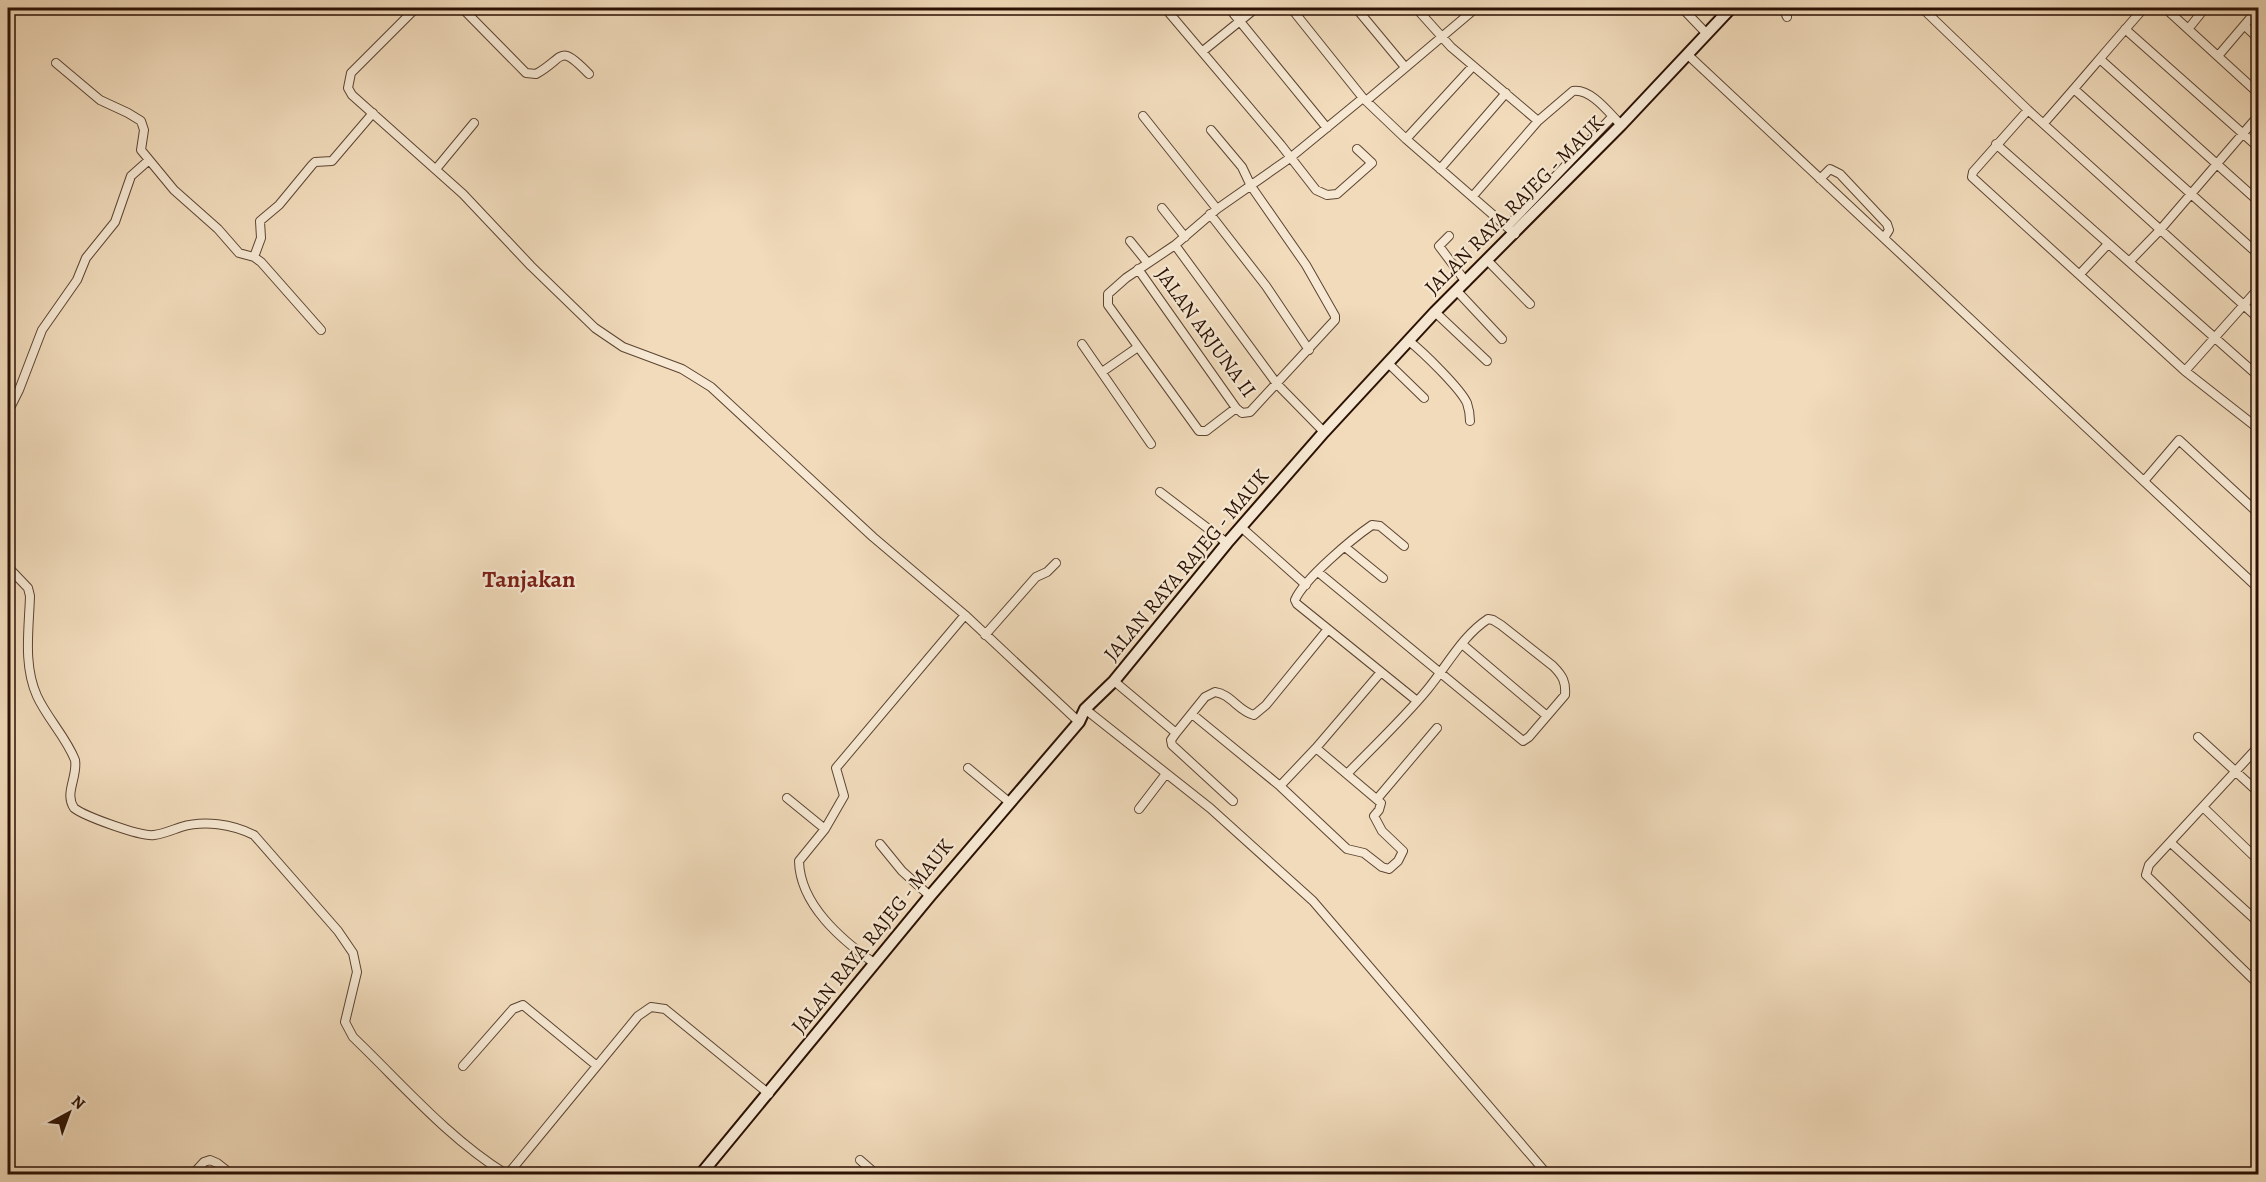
<svg xmlns="http://www.w3.org/2000/svg" width="2266" height="1182" font-family="Alegreya,serif">
<style>
.lines{fill:none;stroke-linecap:round;stroke-linejoin:round}
.minor-casing{stroke:#5c4432;stroke-width:10}
.secondary-casing{stroke:#2b1104;stroke-width:14}
.minor{stroke:#f6e8d3;stroke-width:8}
.secondary{stroke:#f6e8d3;stroke-width:10}
.labels{text-anchor:middle;stroke-width:4.5;stroke-linejoin:round;paint-order:stroke}
.street-label{font-size:21px;fill:#2b1104;stroke:#f6e8d3}
.quarter-label{font-size:24px;font-weight:bold;fill:#7a1f14;stroke:#f6e8d3}
</style>
<rect width="100%" height="100%" fill="#f1dbbb"/>
<filter id="stains"><feTurbulence type="fractalNoise" baseFrequency=".00333" numOctaves="4"/><feColorMatrix values="0 0 0 0 .2 0 0 0 0 .09 0 0 0 0 .02 0 0 0 .5 -.17"/></filter>
<radialGradient id="worn" r=".72"><stop offset=".6" stop-color="#630" stop-opacity="0"/><stop offset="1" stop-color="#630" stop-opacity=".3"/></radialGradient>
<g class="lines">
<defs>
<path id="minor" d="M416 8 351 73 348 88 352 95 463 194 531 266 595 328 623 347 682 369 711 387 873 537 965 615 1079 722
M462 8 526 73 536 74C565 58 558 42 589 74
M1165 8 1281 145 1316 190 1327 195 1337 194 1372 163 1357 149
M1229 8 1327 128
M1291 8 1363 98 1406 139 1515 234
M1356 8 1405 67
M1416 8 1451 47 1538 121 1573 91C1591 88 1610 114 1621 125
M1682 8 1707 34
M1783 8 1787 17
M1922 8 2028 110 2258 318
M2165 8 2258 93
M2245 26 2258 38
M2189 28 2205 8
M2125 29 2258 147
M1203 51 1256 8
M1688 55 2258 588
M2218 56 2258 9
M2101 60 2258 201
M56 63 100 100 128 113 141 121 144 130 141 150 174 190 218 229 239 253 254 257 261 262 321 330
M2074 89 2258 254
M1366 101 1476 8
M2028 110 1973 172 1972 177 2185 371 2255 426H2258
M1143 116 1217 209
M2044 123C2078 85 2110 46 2144 8
M1406 139 1473 66
M1996 144 2258 376
M436 169 474 123
M1440 169 1506 93
M1820 179 1830 169 1840 174 1887 224 1889 230 1884 238
M1473 196 1538 121
M1162 208 1185 237
M1210 214 1266 286 1309 350
M1507 227 1612 117
M1449 236 1439 246 1466 282
M1130 241 1147 262
M1175 245 1277 384 1324 432
M254 257 261 238 260 221 279 205 312 165 315 162 332 161 373 113
M1488 261 1530 304
M2129 262 2160 230 2258 116
M1138 269 1236 408 1242 413 1250 412 1335 320V316L1306 265 1251 186 1242 167 1211 130
M2080 274 2108 244
M1457 291 1502 339
M1435 312 1487 361
M1409 341C1423 352 1460 388 1467 403 1469 409 1470 415 1470 421
M1082 344 1151 444
M1388 363 1424 398
M2185 371 2258 289
M1102 372 1138 347
M1236 408 1206 431H1199L1108 305V294L1126 278 1175 245 1217 209 1290 158 1363 98
M8 412 19 390 42 330 77 280 86 258 115 222 131 176 149 160
M2144 481 2179 440 2258 513
M1160 492 1227 543
M1241 527 1306 585
M1404 546 1380 526 1372 525C1353 538 1304 579 1295 600L1297 604 1417 701
M1345 547 1383 578
M8 567 28 588 30 596C29 629 23 665 37 696 47 718 66 737 75 760 78 777 64 793 74 808 84 816 141 837 154 835 163 834 172 830 181 827 204 820 232 824 254 835L338 931 353 953 357 972 345 1022 353 1037C402 1084 448 1138 506 1174
M1318 572 1523 741 1529 737 1565 695C1566 682 1563 676 1553 666L1501 625 1493 620 1488 619C1462 636 1447 666 1427 690 1403 719 1374 746 1347 774
M985 635 1036 577 1047 572 1056 563
M1462 644 1547 716
M1114 681 1176 733 1205 697 1215 692C1231 694 1238 711 1254 715L1266 705 1328 629
M1085 709 1210 808 1313 901 1547 1174
M1192 714 1280 786 1347 849 1364 853 1382 867 1389 869 1398 861 1403 851 1382 831 1374 816 1379 810 1381 803 1316 748 1280 786
M1176 733 1171 740 1172 745 1233 801
M2198 737 2258 792
M2258 747 2149 865 2146 875 2258 984
M1316 748 1381 672
M968 768 1009 802
M787 798 825 829
M1377 799 1437 728
M2203 807 2258 860
M1139 809 1165 775
M2171 843 2258 922
M880 844 902 871 930 896
M874 963C842 940 800 905 799 861L825 829 844 796 836 768 965 615
M463 1066 513 1009 523 1005 597 1066
M860 1160 876 1174
M2060 1173 2061 1174
M193 1174 204 1162 210 1160 217 1163 231 1174
M508 1174 638 1016 651 1007 665 1009 769 1094"/>
<path id="secondary" d="M701 1174 930 896 1079 722 1085 709 1114 681 1227 543 1324 432 1435 312 1621 125 1731 8"/>
</defs>
<use href="#minor" class="minor-casing"/>
<use href="#secondary" class="secondary-casing"/>
<use href="#minor" class="minor"/>
<use href="#secondary" class="secondary"/>
</g>
<g class="labels">
<g class="street-label">
<text transform="translate(1514 205) rotate(-45)" y="7">JALAN RAYA RAJEG - MAUK</text>
<text transform="translate(1206 332) rotate(54)" y="7">JALAN ARJUNA II</text>
<text transform="translate(1186 565) rotate(-50)" y="7">JALAN RAYA RAJEG - MAUK</text>
<text transform="translate(872 936) rotate(-51)" y="7">JALAN RAYA RAJEG - MAUK</text>
</g>
<g class="quarter-label">
<text x="529" y="587">Tanjakan</text>
</g>
</g>
<rect width="2266" height="1182" fill="none" stroke="#f1dbbb" stroke-width="30"/>
<rect x="9" y="9" width="2248" height="1164" fill="none" stroke="#2b1104" stroke-width="3"/>
<rect x="15" y="15" width="2236" height="1152" fill="none" stroke="#2b1104" stroke-width="1.5"/>
<g transform="translate(69 1113) rotate(41)" stroke="#f6e8d3" stroke-width="4.5" paint-order="stroke">
<path d="M0-4.5L10 22L0 15L-10 22Z" fill="#2b1104"/>
<text y="-9" font-size="16" font-weight="bold" text-anchor="middle" fill="#2b1104">N</text>
</g>
<rect width="100%" height="100%" filter="url(#stains)"/>
<rect width="100%" height="100%" fill="url(#worn)"/>
</svg>
